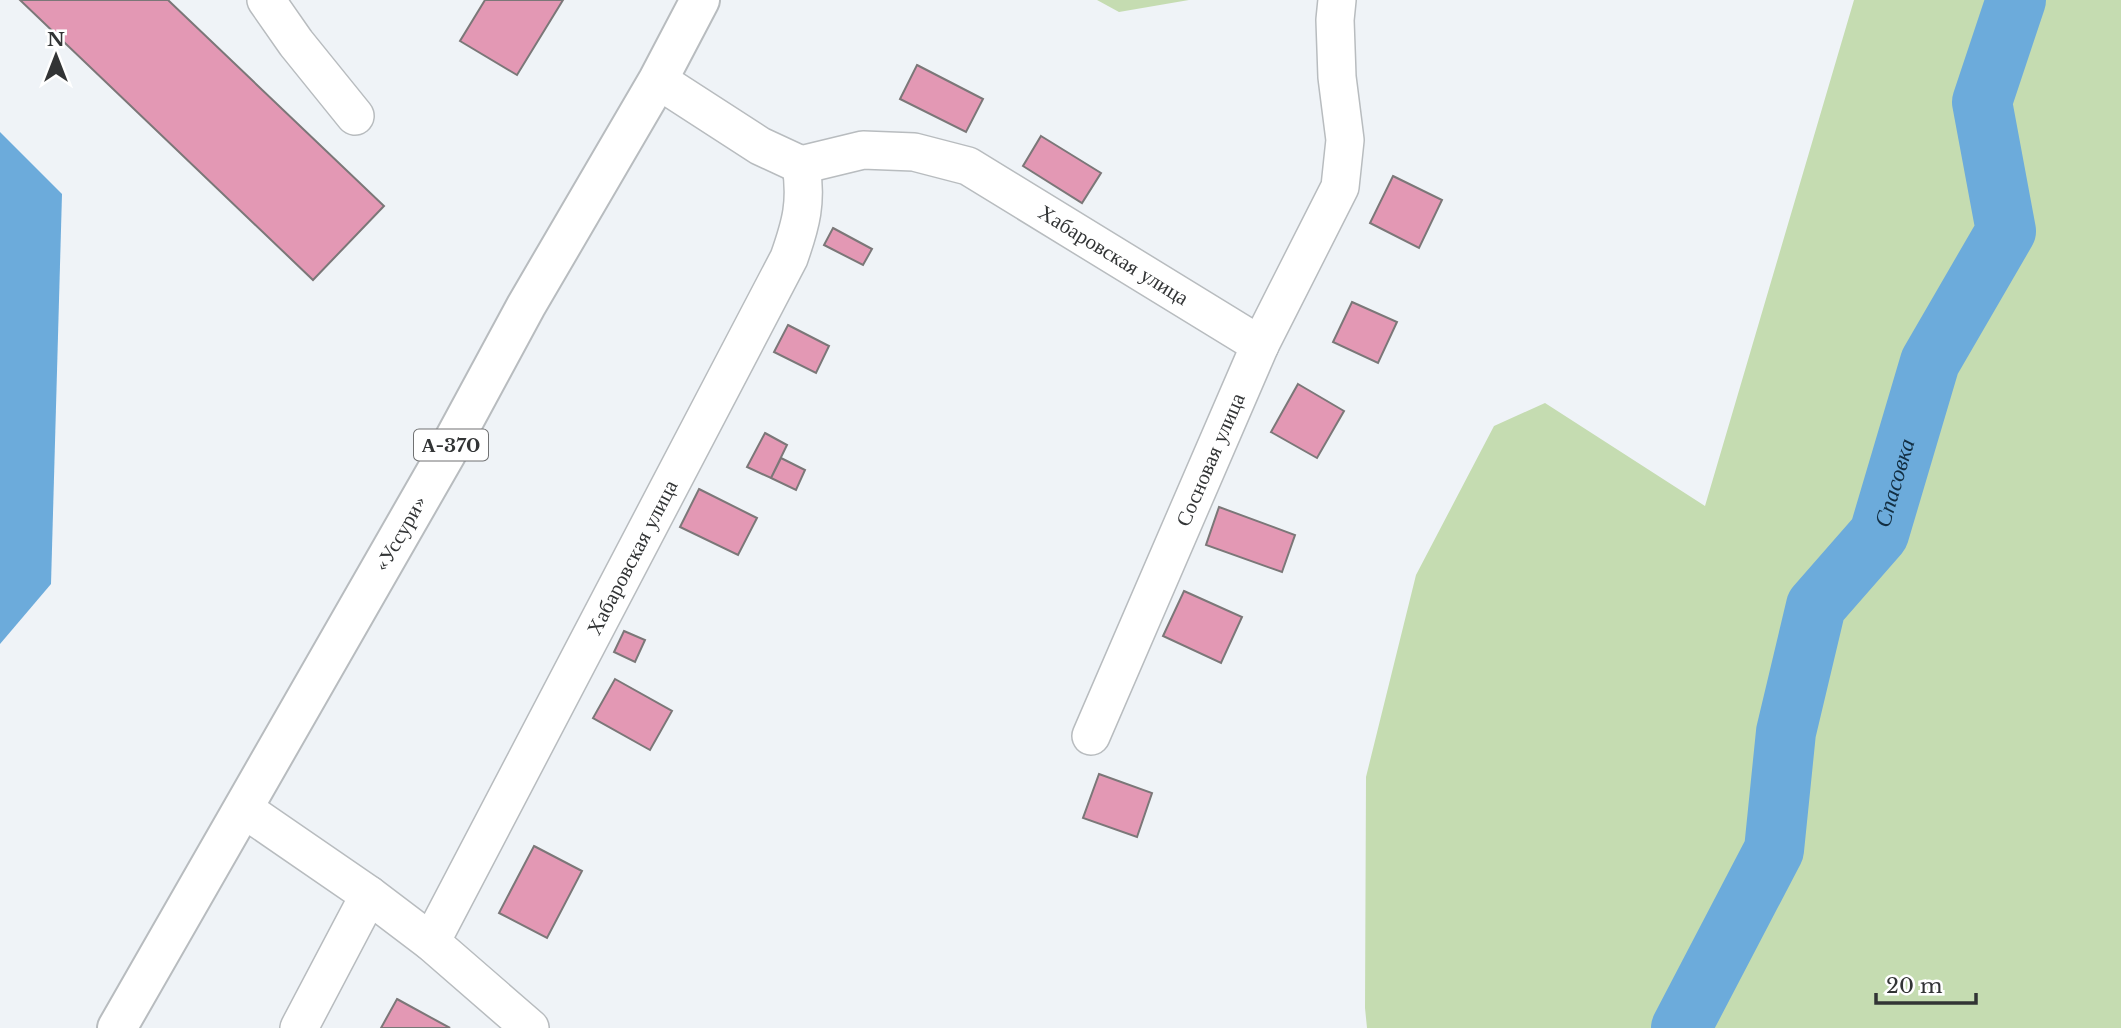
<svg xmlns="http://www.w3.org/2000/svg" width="2121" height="1028" font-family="'Libre Baskerville',serif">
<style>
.green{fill:#c5dcb1}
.water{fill:#6cabdb}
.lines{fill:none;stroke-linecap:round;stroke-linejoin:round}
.river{stroke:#6cabdb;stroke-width:60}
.building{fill:#e398b4;stroke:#7b7778;stroke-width:2}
.minor-casing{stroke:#b8bcbf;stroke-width:40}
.highway-casing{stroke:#b8bcbf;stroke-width:42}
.minor{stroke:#fff;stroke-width:37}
.highway{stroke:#fff;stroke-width:38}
.labels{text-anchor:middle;stroke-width:7;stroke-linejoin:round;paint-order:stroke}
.shield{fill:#fff;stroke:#707172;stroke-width:2}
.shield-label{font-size:19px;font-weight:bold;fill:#323435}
.street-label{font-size:21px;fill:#323435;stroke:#fff}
.water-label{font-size:23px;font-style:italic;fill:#122e42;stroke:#fff}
</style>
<rect width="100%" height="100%" fill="#eff3f7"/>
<path class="green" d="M1097 0H1189L1119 12Z
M1854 0H2121V1028H1367L1365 1008 1366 777 1416 575 1494 426 1545 403 1705 506Z"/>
<path class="water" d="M0 132 62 194 51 584 0 644Z"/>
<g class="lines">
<path class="river" id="s1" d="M1681 1028 1774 850 1786 732 1816 606 1879 534 1930 362 2006 231 1982 102 2016 0"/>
</g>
<path class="building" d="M20 0H168L384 206 313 280Z
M485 0H563L517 75 460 41Z
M917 65 983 99 966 132 900 99Z
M1041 136 1101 173 1082 203 1023 166Z
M1393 176 1442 200 1419 248 1370 223Z
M833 228 872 249 863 265 824 245Z
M1352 302 1397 322 1378 363 1333 342Z
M788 325 829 346 816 373 774 352Z
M1298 384 1344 411 1317 458 1271 432Z
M765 433 787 445 771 478 747 467Z
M781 458 805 470 796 490 771 478Z
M699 489 757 518 738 555 680 527Z
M1219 507 1295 535 1282 572 1206 545Z
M1184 591 1242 617 1221 663 1163 636Z
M624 631 645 640 635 662 614 652Z
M615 679 672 711 650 750 593 718Z
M1099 774 1152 793 1137 837 1083 818Z
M534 846 582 871 547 938 499 913Z
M397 999 450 1028H381Z"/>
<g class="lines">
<defs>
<g id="minor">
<path d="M266 0 296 43 355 116"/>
<path id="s2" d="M658 80 760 146 801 165 863 150 914 152 968 166 1260 345"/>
<path id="s3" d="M1091 736 1260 345 1340 187 1345 140 1337 77 1335 20 1337 0"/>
<path d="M244 809 369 895 431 942 530 1028"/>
<path id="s4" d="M431 942 789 258C801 224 807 202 801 165"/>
<path d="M299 1028 369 895"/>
</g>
<g id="highway">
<path id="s5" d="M117 1028 446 454 526 306 658 80 700 0"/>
</g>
</defs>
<use href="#minor" class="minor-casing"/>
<use href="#highway" class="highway-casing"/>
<use href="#minor" class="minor"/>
<use href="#highway" class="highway"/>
</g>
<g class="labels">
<rect class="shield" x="414" y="429.5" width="74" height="31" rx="5"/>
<g class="shield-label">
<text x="451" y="452">А-370</text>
</g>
<g class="street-label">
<text dy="7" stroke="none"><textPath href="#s2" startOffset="508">Хабаровская улица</textPath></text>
<text dy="7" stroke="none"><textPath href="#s3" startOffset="301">Сосновая улица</textPath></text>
<text dy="7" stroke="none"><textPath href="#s5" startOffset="570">«Уссури»</textPath></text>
<text dy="7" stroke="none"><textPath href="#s4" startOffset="434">Хабаровская улица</textPath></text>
</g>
<g class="water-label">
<text dy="8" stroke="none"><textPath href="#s1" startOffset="598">Спасовка</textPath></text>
</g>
</g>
<g transform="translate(56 56)" stroke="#ffffff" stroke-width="5" paint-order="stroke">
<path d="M0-5L12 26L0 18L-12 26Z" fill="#323435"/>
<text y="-10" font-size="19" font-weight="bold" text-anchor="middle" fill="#323435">N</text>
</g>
<path d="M1876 993v10h100v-10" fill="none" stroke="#323435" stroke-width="3.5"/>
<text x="1886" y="993" font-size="21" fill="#323435" stroke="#ffffff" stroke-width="5" paint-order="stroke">20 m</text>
</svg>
